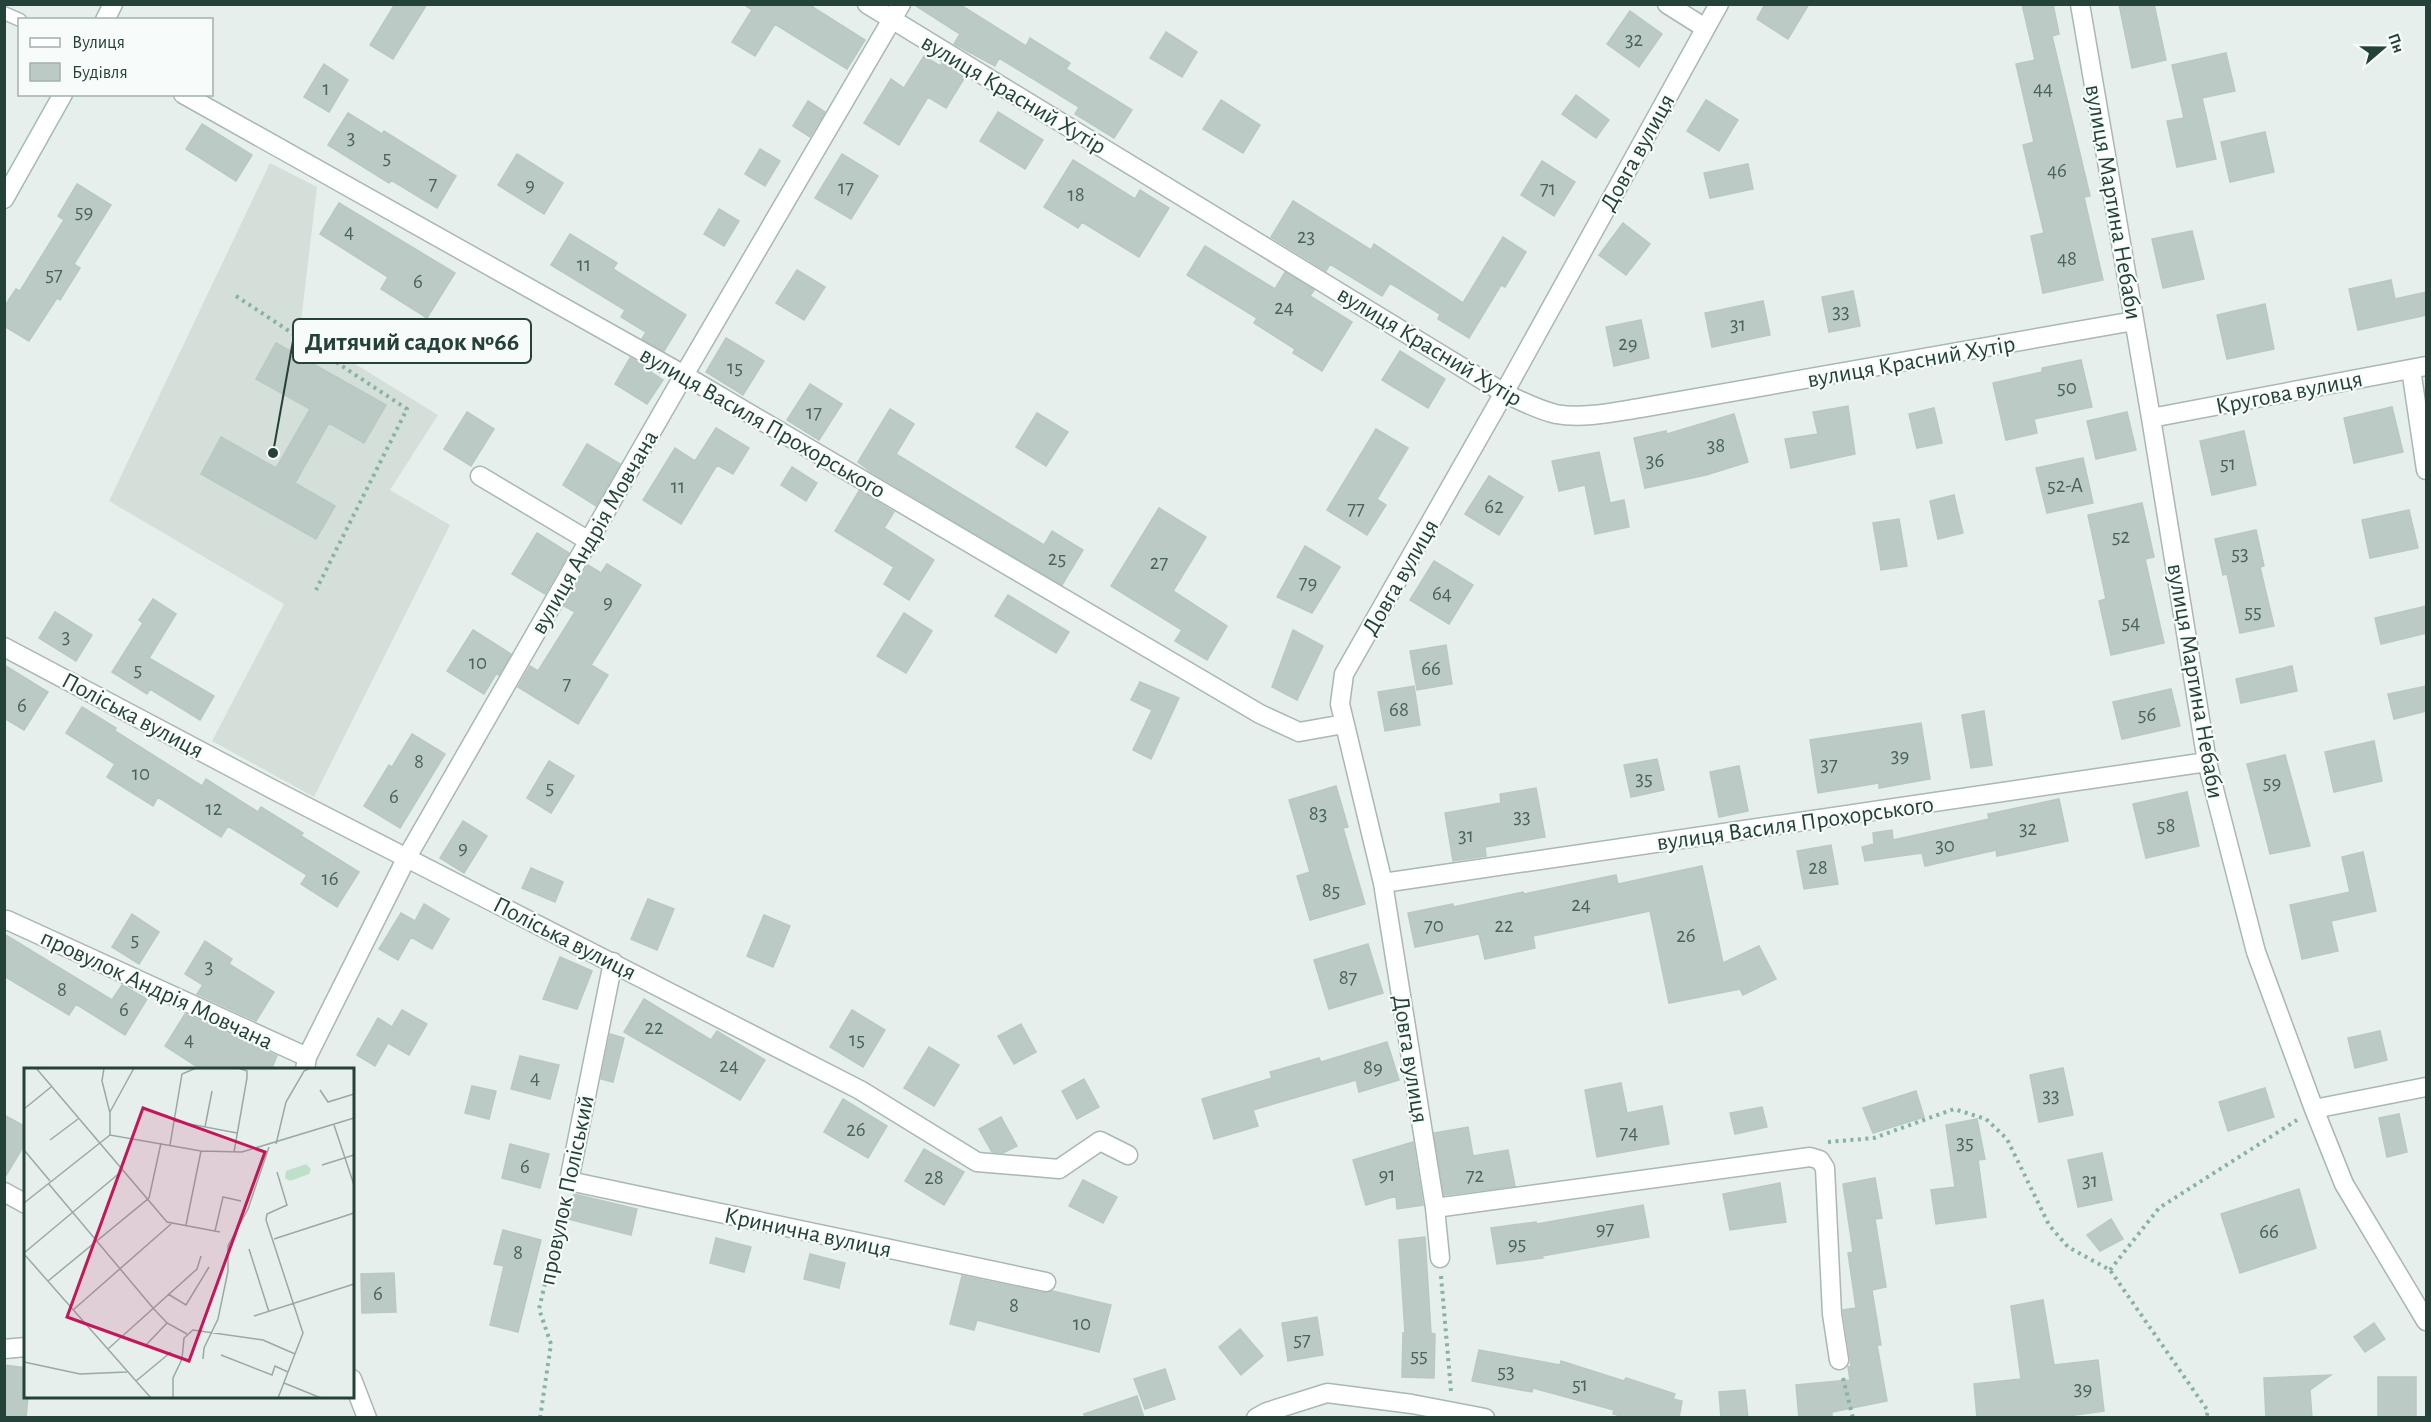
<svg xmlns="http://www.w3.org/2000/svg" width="2431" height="1422" font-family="'Alegreya Sans',sans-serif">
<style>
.built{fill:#d4dfda}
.building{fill:#bbcac4;stroke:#b8c9c2;stroke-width:1.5}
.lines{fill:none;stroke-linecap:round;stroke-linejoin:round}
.lane-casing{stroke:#a8b8b2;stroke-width:15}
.street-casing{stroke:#a8b8b2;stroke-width:21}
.secondary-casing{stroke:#a4bbb3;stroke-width:21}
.path{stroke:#86b3a5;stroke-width:4;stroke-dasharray:3 4.5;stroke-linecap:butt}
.lane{stroke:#fff;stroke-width:12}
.street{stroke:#fff;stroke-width:18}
.secondary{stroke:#fff;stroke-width:18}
.labels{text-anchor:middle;stroke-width:4.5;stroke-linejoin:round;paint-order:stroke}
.number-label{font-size:21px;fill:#4a645c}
.street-label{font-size:24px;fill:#24423a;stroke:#f7fbf9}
.inset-road{fill:none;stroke:#98aaa4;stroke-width:1.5}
.view{fill:#c2185b;fill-opacity:0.15;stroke:#c2185b;stroke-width:3}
.inset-edge{fill:none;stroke:#24423a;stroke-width:3}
.leader{fill:none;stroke:#24423a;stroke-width:2}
.callout-dot{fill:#24423a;stroke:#f7fbf9;stroke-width:2}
.callout{fill:#f7fbf9;stroke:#24423a;stroke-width:2}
.callout-label{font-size:26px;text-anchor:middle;font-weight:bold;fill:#24423a}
</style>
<rect width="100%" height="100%" fill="#e6efeb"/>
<path class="built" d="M270 163 317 187 300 330 438 415 390 490 450 525 314 797 212 741 284 604 109 501Z"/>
<path class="building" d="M395 4H427L393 59 370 45Z
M743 4H808L865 40 847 69 775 24 755 56 732 42 752 10Z
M913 4H959L1026 46 1030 38 1070 63 1066 69 1132 110 1114 138 1075 114 1079 107 999 58 995 66 954 44 960 34Z
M1765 4H1809L1788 39 1757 19Z
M2022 4H2053L2059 34 2052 36 2090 196 2084 197 2103 280 2043 293 2031 236 2044 233 2023 145 2034 142 2016 64 2035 60Z
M2119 4H2154L2166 60 2132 68Z
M1630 11 1662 34 1639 67 1607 44Z
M1166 32 1197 52 1182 77 1150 58Z
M2226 53 2235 91 2202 98 2216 159 2177 167 2167 121 2184 118 2172 65Z
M924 56 940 66 942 63 965 77 946 108 928 97 899 145 864 123 891 79 904 88Z
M324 64 348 80 329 112 304 97Z
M1576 95 1609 120 1596 138 1562 114Z
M1221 100 1260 125 1243 153 1203 129Z
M1706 100 1738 120 1719 151 1687 131Z
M808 101 825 112 810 137 793 126Z
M998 112 1043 140 1025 169 980 141Z
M348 113 382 134 384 131 456 176 437 208 391 180 389 183 328 145Z
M202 124 252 155 236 181 186 149Z
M2265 132 2274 172 2230 182 2221 142Z
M760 149 780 161 765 186 745 174Z
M517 154 563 183 544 214 498 185Z
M842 154 878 176 851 219 815 198Z
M1073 160 1135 199 1140 190 1169 208 1139 257 1082 222 1078 228 1044 207Z
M1542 161 1575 182 1554 216 1521 195Z
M1748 164 1753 189 1710 198 1704 173Z
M77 184 111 205 74 264 80 268 60 300 57 298 29 341 4 326V307L16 289 20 291 64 220 58 216Z
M1293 201 1371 250 1374 244 1463 303 1503 237 1526 252 1505 287 1501 285 1469 338 1438 319 1440 314 1390 283 1382 296 1330 264 1326 271 1271 237Z
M339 203 455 273 427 318 381 289 388 277 320 234Z
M719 209 739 221 724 246 704 234Z
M1623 223 1650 244 1626 275 1599 255Z
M2192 231 2204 279 2163 288 2152 239Z
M570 234 617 263 613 269 686 315 664 351 642 339 646 332 621 317 625 310 551 265Z
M1205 246 1275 289 1285 272 1314 290 1310 296 1352 322 1322 371 1293 353 1295 349 1254 323 1257 318 1187 275Z
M797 270 825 287 804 320 776 303Z
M2391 280 2395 299 2427 292V315L2358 330 2349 289Z
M1853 291 1860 326 1829 332 1822 297Z
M1763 301 1770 335 1712 347 1705 313Z
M2265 304 2274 349 2227 359 2217 315Z
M1641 320 1649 358 1614 366 1606 327Z
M726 338 764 361 743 395 706 372Z
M276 343 386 405 364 443 329 423 295 483 335 506 316 539 201 474 221 437 276 468 310 409 256 379Z
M1400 351 1445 379 1428 408 1382 380Z
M630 358 652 370 651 372 663 380 647 404 615 384Z
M2081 360 2092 407 2034 419 2037 433 2006 440 1993 383 2042 372V368Z
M810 384 842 404 819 440 787 420Z
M1848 406 1855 454 1791 468 1785 439 1818 434 1813 412Z
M2392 407 2403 452 2354 463 2344 418Z
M1934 408 1942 443 1917 448 1909 414Z
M890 409 914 424 896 454 1044 545 1052 531 1083 550 1062 585 871 472 858 462Z
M467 412 494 429 471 466 444 449Z
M2127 412 2136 450 2096 459 2087 421Z
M1037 413 1068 432 1046 466 1016 447Z
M1734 414 1748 462 1706 475 1645 488 1634 438 1666 431 1667 434Z
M716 428 749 448 733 474 717 465 681 524 643 500 675 448 695 461Z
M1376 429 1408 448 1377 499 1386 505 1367 535 1327 510Z
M2244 431 2256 485 2212 495 2200 441Z
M587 444 620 464 596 506 563 485Z
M1599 452 1610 503 1624 500 1629 527 1595 534 1585 485 1559 491 1552 461Z
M2083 458 2093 503 2047 513 2036 468Z
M792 467 817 483 806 501 781 485Z
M1489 476 1523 497 1499 535 1465 514Z
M859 491 894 512 884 528 934 560 909 600 884 584 894 567 835 531Z
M1954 495 1963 533 1938 539 1930 501Z
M2142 503 2154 557 2145 559 2164 643 2111 655 2099 601 2106 599 2088 515Z
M1159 508 1206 537 1173 591 1227 626 1207 660 1175 641 1182 630 1111 586Z
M2409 510 2418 548 2370 558 2362 520Z
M1899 519 1907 566 1881 570 1873 523Z
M2256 530 2264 566 2260 567 2274 626 2240 633 2227 574 2223 575 2215 539Z
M537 533 569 553 545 594 512 574Z
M1305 546 1340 567 1312 613 1277 597Z
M1434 561 1473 585 1449 624 1410 600Z
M607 564 641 585 591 665 608 675 578 724 518 687 530 666 538 671 575 612 564 606 588 565 601 573Z
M1008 595 1069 632 1056 653 995 616Z
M153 599 176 614 149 658 214 696 200 720 150 689 147 694 112 672 143 623 139 620Z
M2427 606V633L2381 644 2375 618Z
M55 612 92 635 76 661 39 638Z
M904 613 932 631 906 673 877 656Z
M473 630 511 654 499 675 496 674 484 694 447 671Z
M1293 630 1323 646 1297 700 1272 687Z
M1446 645 1452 684 1417 690 1410 651Z
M4 665 48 692 24 730 4 718Z
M2292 666 2297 691 2241 703 2236 679Z
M1140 682 1179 698 1151 759 1133 750 1152 710 1131 700Z
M1414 686 1420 725 1385 731 1378 692Z
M2427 686V711L2394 719 2388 694Z
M2171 689 2180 726 2122 739 2113 702Z
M82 707 116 728 115 731 202 786 206 779 258 812 261 807 303 833 301 836 359 872 337 907 301 884 307 875 228 826 221 837 158 797 153 806 107 777 115 764 66 733Z
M1984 711 1992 765 1971 768 1962 715Z
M1921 723 1930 779 1879 788V783L1818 793 1810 740Z
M412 734 445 754 400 828 364 806 389 765 392 767Z
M2374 741 2382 781 2334 792 2325 752Z
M2285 755 2310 846 2270 854 2247 764Z
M1657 759 1664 790 1631 797 1624 765Z
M549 761 574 776 551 813 527 798Z
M1739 766 1748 811 1719 817 1710 772Z
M1336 786 1348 827 1343 828 1365 904 1310 920 1297 876 1310 872 1289 800Z
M1536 788 1545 837 1485 847 1486 856 1453 861 1445 813 1501 803 1500 794Z
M2187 792 2199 846 2146 858 2133 804Z
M2059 799 2068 841 1997 856 1996 850 1925 866 1922 853 1865 861 1862 847 1874 844 1873 833 1892 830 1893 840 1989 819 1988 814Z
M463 821 487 836 464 873 440 858Z
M1831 845 1838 884 1804 889 1797 851Z
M2363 852 2376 911 2331 921 2338 951 2302 959 2290 905 2350 892 2342 857Z
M1702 866 1723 963 1759 946 1776 979 1743 995 1740 989 1669 1003 1650 911 1533 936 1535 948 1485 959 1479 934 1415 947 1408 913 1453 904V907L1523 892 1524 894 1616 875 1618 884Z
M531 868 563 882 555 902 522 888Z
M648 899 674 909 657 950 631 939Z
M424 904 449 919 432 949 411 937 398 960 379 949 401 913 415 921Z
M132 914 159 932 139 964 112 947Z
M764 915 790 926 773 967 747 956Z
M4 934 112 1000 122 985 147 999 125 1035 76 1004 69 1015 4 976Z
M205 941 232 959 229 964 274 992 256 1021 197 994 203 985 185 974Z
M1368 944 1383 993 1329 1009 1314 960Z
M560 957 592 971 577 1009 543 999Z
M644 999 711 1040 717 1031 765 1060 740 1100 624 1032Z
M402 1010 427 1024 409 1055 388 1043 375 1066 357 1055 378 1018 392 1027Z
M852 1010 885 1030 863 1067 830 1047Z
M185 1014 277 1056 271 1070H202L165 1046Z
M1021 1024 1036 1052 1014 1064 998 1036Z
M2380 1031 2387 1060 2355 1068 2348 1038Z
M610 1034 624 1038 613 1082 601 1079Z
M1387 1042 1399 1080 1359 1092 1356 1080 1253 1110 1258 1126 1214 1139 1202 1099 1272 1078 1270 1072 1319 1058 1321 1062Z
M929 1047 959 1065 934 1106 904 1088Z
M520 1056 559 1065 550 1099 511 1089Z
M2063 1068 2073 1115 2039 1122 2030 1075Z
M1084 1079 1099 1107 1077 1119 1062 1091Z
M1621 1083 1627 1113 1662 1106 1669 1144 1597 1157 1585 1090Z
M472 1086 496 1091 489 1119 465 1113Z
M2265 1088 2274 1117 2228 1131 2219 1102Z
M1916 1091 1924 1117 1873 1133 1863 1108Z
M843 1099 887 1126 868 1158 824 1132Z
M1762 1107 1767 1127 1735 1134 1730 1113Z
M2399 1114 2407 1152 2387 1157 2379 1118Z
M4 1115 26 1127V1142L4 1179Z
M1001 1117 1017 1146 1003 1153 992 1152 979 1129Z
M1977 1119 1985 1159 1978 1160 1986 1217 1936 1224 1931 1190 1955 1187 1946 1125Z
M1468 1127 1473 1156 1508 1150 1515 1186 1444 1195 1434 1133Z
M1413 1142 1423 1205 1397 1209 1396 1196 1366 1205 1353 1160Z
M510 1144 549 1154 540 1188 502 1178Z
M924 1149 964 1172 944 1205 905 1181Z
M2102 1153 2112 1200 2078 1207 2068 1160Z
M1875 1178 1882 1218 1875 1219 1886 1287 1872 1290 1881 1345H1877L1887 1401 1832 1412V1416L1799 1418 1796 1385 1850 1380 1848 1367 1851 1366 1850 1358 1843 1310 1856 1308 1848 1253 1853 1252 1843 1184Z
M1083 1180 1117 1197 1103 1223 1069 1206Z
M1780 1183 1786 1222 1730 1230 1723 1194Z
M2299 1189 2316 1248 2240 1273 2221 1214Z
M574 1194 637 1209 631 1235 568 1219Z
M1643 1205 1649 1237 1542 1256 1543 1258 1497 1264 1491 1228 1536 1222 1537 1224Z
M2111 1219 2123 1239 2100 1251 2087 1235Z
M503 1230 541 1240 518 1332 490 1325 504 1266 494 1264Z
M1425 1237 1431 1333 1435 1334 1434 1378 1402 1377 1403 1333H1405L1399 1240Z
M716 1238 751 1247 744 1272 710 1263Z
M810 1254 845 1263 839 1288 804 1279Z
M394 1273 396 1312 362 1313 361 1274Z
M962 1276 1044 1293 1053 1291 1111 1305 1099 1352 977 1320 974 1330 950 1324Z
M2043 1300 2054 1365 2098 1360 2104 1411 2053 1418H1977L1974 1384 2021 1379 2011 1306Z
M1317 1317 1323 1355 1288 1361 1282 1323Z
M2374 1323 2385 1339 2365 1352 2354 1337Z
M1240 1329 1263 1356 1241 1375 1219 1347Z
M1479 1350 1560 1365 1561 1361 1624 1381 1626 1378 1675 1394 1673 1399 1682 1401 1679 1418H1628L1613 1414 1614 1410 1533 1388 1532 1392 1472 1381Z
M4 1365 26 1368V1396H28L26 1418H4Z
M1165 1369 1175 1399 1145 1409 1134 1379Z
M2331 1375 2310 1390 2312 1418H2266L2264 1378Z
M2378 1377H2416V1418H2378Z
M1745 1390 1748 1418H1721L1719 1392Z
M1137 1396 1144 1418H1085L1084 1414Z"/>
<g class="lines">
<defs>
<path id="lane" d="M4 13 20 20"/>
<path id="street" d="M867 4 1504 393C1521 401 1538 410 1556 414 1583 419 1614 412 1640 408L2134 321
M1667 4 1705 28
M2080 4 2151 418 2207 762 2256 952 2314 1109 2344 1184 2426 1321
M183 94 684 375 1260 714 1299 732 1344 724
M2411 369 2426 470
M2151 418 2426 366
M480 476 589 541
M4 647 274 790 860 1090 977 1162 1059 1169 1100 1141 1128 1155
M1383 883 2207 762
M7 920 307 1057
M613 962 569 1181 1046 1282
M305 1070 307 1057 407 857 684 375 901 4
M2314 1109 2426 1087
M4 1192 26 1204
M1435 1208 1810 1157 1820 1160 1825 1168 1832 1314 1839 1360
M1440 1258 1435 1208 1383 883 1340 704 1344 674 1504 393 1719 4
M4 1349 26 1347
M352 1379 367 1418
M1256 1418 1267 1412 1327 1393 1412 1404 1485 1418"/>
<path id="secondary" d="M105 20 113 4
M4 199 63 94"/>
</defs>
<use href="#lane" class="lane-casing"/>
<use href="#street" class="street-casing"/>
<use href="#secondary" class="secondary-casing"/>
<path class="path" d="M236 296 407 409 316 590
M1828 1142 1874 1138 1954 1109 1986 1119 2007 1139 2049 1225 2068 1247 2110 1270 2208 1411 2206 1418
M2110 1270 2159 1208 2297 1120
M1441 1276 1451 1391
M1843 1378 1853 1418
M540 1418 551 1344 539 1309 565 1199"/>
<use href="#lane" class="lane"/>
<use href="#street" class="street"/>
<use href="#secondary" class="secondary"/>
</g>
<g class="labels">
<g class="number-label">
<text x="1634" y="46">32</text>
<text x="326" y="95">1</text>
<text x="2043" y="95">44</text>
<text x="351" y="144">3</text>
<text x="387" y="164">5</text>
<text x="2057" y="177">46</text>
<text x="433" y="190">7</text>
<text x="530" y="191">9</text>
<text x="846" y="194">17</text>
<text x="1548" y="195">71</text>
<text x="1076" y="201">18</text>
<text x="84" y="218">59</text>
<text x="349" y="238">4</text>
<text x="1306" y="243">23</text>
<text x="2067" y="265">48</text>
<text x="584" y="271">11</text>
<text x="54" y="281">57</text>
<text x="418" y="288">6</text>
<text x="1284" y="314">24</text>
<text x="1841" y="318">33</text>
<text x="1738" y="331">31</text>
<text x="1628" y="350">29</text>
<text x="735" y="374">15</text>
<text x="2067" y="394">50</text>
<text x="814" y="419">17</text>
<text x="1716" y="452">38</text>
<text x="1655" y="467">36</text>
<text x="2228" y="470">51</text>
<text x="2065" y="492">52-А</text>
<text x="678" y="493">11</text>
<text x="1494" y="513">62</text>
<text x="1356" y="515">77</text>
<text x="2121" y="543">52</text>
<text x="2240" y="560">53</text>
<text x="1057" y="565">25</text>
<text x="1159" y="569">27</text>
<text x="1308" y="589">79</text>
<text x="1442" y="600">64</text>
<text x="608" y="608">9</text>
<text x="2253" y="618">55</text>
<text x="2131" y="629">54</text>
<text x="66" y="643">3</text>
<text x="478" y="669">10</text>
<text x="1431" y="675">66</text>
<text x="138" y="676">5</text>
<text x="567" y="690">7</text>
<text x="22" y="712">6</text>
<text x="1399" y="716">68</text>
<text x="2147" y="721">56</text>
<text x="1900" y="762">39</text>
<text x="419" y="768">8</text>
<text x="1829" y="771">37</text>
<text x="141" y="780">10</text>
<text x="1644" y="785">35</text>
<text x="2272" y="789">59</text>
<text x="550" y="794">5</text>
<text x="394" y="803">6</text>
<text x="214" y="815">12</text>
<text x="1318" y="820">83</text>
<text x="1522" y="823">33</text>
<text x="2166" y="832">58</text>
<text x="2028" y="835">32</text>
<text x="1466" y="842">31</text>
<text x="1945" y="852">30</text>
<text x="463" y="854">9</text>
<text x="1818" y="874">28</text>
<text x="330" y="885">16</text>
<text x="1331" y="897">85</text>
<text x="1581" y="911">24</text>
<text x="1434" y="932">70</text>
<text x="1504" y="932">22</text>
<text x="1686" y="942">26</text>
<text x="135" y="946">5</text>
<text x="209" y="973">3</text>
<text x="1348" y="984">87</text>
<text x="62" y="996">8</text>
<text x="124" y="1016">6</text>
<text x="654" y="1034">22</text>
<text x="189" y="1046">4</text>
<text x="857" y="1046">15</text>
<text x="729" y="1072">24</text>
<text x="1373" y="1074">89</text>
<text x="535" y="1084">4</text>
<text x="2051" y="1102">33</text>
<text x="856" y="1136">26</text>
<text x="1629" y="1139">74</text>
<text x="1965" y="1149">35</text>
<text x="525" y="1173">6</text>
<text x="1387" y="1181">91</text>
<text x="1475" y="1182">72</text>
<text x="934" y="1184">28</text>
<text x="2090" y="1187">31</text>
<text x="1605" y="1235">97</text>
<text x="2269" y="1238">66</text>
<text x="1517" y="1250">95</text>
<text x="518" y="1259">8</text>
<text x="378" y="1300">6</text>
<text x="1014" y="1312">8</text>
<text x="1082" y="1330">10</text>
<text x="1302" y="1346">57</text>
<text x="1419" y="1362">55</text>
<text x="1506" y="1378">53</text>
<text x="1580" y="1391">51</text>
<text x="2083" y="1395">39</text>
</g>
<g class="street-label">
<text transform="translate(1014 94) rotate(31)" y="8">вулиця Красний Хутір</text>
<text transform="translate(1637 152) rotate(-61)" y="8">Довга вулиця</text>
<text transform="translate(2114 202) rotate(80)" y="8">вулиця Мартина Небаби</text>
<text transform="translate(1430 346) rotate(31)" y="8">вулиця Красний Хутір</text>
<text transform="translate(1911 361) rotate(-10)" y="8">вулиця Красний Хутір</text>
<text transform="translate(2289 392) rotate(-11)" y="8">Кругова вулиця</text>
<text transform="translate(763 422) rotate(30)" y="8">вулиця Василя Прохорського</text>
<text transform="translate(594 532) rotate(-60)" y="8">вулиця Андрія Мовчана</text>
<text transform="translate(1400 577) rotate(-60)" y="8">Довга вулиця</text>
<text transform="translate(2196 681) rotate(80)" y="8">вулиця Мартина Небаби</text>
<text transform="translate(133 715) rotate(28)" y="8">Поліська вулиця</text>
<text transform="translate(1795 823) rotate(-8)" y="8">вулиця Василя Прохорського</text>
<text transform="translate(565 938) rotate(27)" y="8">Поліська вулиця</text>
<text transform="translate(157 989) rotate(25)" y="8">провулок Андрія Мовчана</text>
<text transform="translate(1411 1059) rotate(81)" y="8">Довга вулиця</text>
<text transform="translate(566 1190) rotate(-78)" y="8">провулок Поліський</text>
<text transform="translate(808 1232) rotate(12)" y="8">Кринична вулиця</text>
</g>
</g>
<g transform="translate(24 1068)">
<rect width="330" height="330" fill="#e6efeb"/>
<path d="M282 96 287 101 285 106 266 113 261 110 262 103Z" fill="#bfe0c8"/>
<path class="inset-road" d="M12 0 143 154 196 164M80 0 78 13 86 45V67M296 22 304 34 330 26M0 41 27 19M86 44 110 0M150 53 213 65M310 57 330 117M181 59 188 23M26 72 54 51M252 76 262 34 280 3 286 0M146 77 158 6 172 0M0 82 26 113M210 84 223 10V3L214 0M298 97 330 87M253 104 263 137 243 146 242 152 279 265 254 330M24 115 129 240 143 255 163 266M0 135 86 67 177 83 218 84 330 50M162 157 177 83M191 163 199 129 217 133M250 171 330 145M225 181 245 244M0 185 98 103M0 186 127 330M24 213 125 130 137 75M144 226 162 237 185 199M49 242 147 156M230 248 330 216M122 277 143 255M84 281 173 201 177 188M197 287 248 307 251 298 264 304M179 291 180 280 194 251 204 203V178L224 141 245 79M0 294 56 306 103 304M112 313 147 284M260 315 297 330M149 330V310L158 291 160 270 169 262 239 272 271 286"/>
<path class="view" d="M119 40 241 84 165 293 43 249Z"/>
<rect width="330" height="330" class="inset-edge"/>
</g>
<path class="leader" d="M273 453L293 341"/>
<circle class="callout-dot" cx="273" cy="453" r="6"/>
<rect class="callout" x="293" y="319" width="238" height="44" rx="6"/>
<g class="callout-label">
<text x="412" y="350">Дитячий садок №66</text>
</g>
<rect width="2431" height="1422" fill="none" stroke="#24423a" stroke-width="12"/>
<rect x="18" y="18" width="195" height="78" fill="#f7fbf9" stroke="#a3b1ad" stroke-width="1.5"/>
<rect x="30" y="38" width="30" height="9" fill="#ffffff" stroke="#a3b1ad" stroke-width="1.5"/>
<text x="72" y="48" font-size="18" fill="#24423a">Вулиця</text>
<rect x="30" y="63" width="30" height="18" fill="#bbcac4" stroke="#a3b1ad" stroke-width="1.5"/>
<text x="72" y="78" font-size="18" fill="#24423a">Будівля</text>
<g transform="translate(2383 48) rotate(70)" stroke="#f7fbf9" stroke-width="4.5" paint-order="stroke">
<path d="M0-4.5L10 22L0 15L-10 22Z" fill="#24423a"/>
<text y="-9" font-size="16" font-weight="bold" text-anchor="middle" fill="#24423a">Пн</text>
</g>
</svg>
